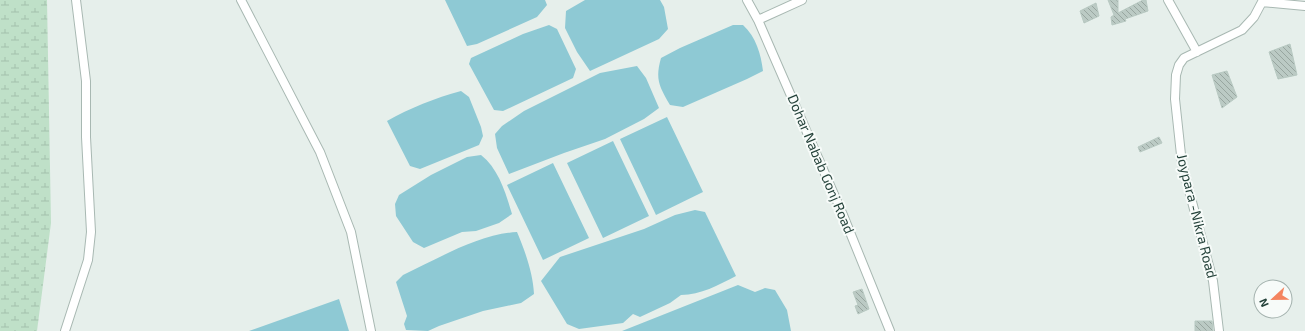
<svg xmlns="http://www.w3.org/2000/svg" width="1305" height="331" font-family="'Exo 2',sans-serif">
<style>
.wetland{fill:url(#wetland-marsh)}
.water{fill:#8ec9d4}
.building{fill:url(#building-back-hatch);stroke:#b8c9c2}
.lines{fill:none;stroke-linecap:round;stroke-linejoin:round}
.street-casing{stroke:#a8b8b2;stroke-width:10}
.street{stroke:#fff;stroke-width:8}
.labels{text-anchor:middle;stroke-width:4;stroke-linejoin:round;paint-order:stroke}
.street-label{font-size:14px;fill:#24423a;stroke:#f7fbf9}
</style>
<defs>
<pattern id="wetland-marsh" width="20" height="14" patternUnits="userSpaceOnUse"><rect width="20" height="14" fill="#bfe0c8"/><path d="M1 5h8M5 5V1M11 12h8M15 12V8" fill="none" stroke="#a4c1ad"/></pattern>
<pattern id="building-back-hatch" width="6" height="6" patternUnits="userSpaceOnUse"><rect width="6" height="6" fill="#bbcac4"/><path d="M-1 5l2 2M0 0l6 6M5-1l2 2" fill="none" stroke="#98a6a0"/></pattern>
</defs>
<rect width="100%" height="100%" fill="#e6efeb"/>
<path class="wetland" d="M0 0H47L51 223 37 331H0Z"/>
<path class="water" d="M445 0H545L547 5 537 17 477 44 467 46Z
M585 0H660L664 7 668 29 659 39 590 71 577 52 565 28 566 11Z
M549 25 557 29 576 69 573 78 503 111 494 110 469 64 471 58 523 34Z
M733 25H743C756 37 761 54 763 71L747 79 683 107 670 105C659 86 655 79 661 58L680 48Z
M637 66 646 78 659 108 644 119 605 139 564 153 509 174 497 148 495 134 502 126 524 111 600 73Z
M461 91 469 97 481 127 483 136 479 145 420 169 410 166 387 121C410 108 435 98 461 91Z
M667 117 703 192 656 215 620 139Z
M613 141 649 216 603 238 567 163Z
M481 155C499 169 506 194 512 214L499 223 476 231 462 232 424 248 413 242 396 216 395 204 399 195 431 175 467 157Z
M553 163 589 238 543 260 507 185Z
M695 210 705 212 736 276C718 285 701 295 681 295L670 303 640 317 633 314 623 323 579 329 567 324 541 281 560 257 644 229 675 215Z
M517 232C525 251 533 273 534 294L521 303 483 311 439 326 428 331 406 330 404 324 407 316 396 282 403 275C437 259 479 234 517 232Z
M738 285 755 292 765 288 775 290 787 310 791 331H622Z
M339 299 349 331H249Z"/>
<path class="building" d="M1108 0H1118V13L1143 0H1146L1148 11 1125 19 1126 21 1112 25 1111 17 1114 15Z
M1096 3 1099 16 1084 23 1080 11Z
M1290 44 1297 75 1278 79 1269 52Z
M1227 71 1237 97 1222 108 1212 75Z
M1159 137 1162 143 1140 152 1138 147Z
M862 289 869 309 858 314 855 306 858 305 853 292Z
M1195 321H1212L1213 331H1195Z"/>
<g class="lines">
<defs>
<path id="street" d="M241 0 320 152 351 232 371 331
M747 0 758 20 843 215 890 331
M1168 0 1197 52
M1262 2 1305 6
M758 20 802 0
M65 331 88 260 91 232 86 137V81L76 0
M1219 331 1213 281 1182 164 1175 99 1176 75 1179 65 1184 58 1242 30 1254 17 1262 2"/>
</defs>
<use href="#street" class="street-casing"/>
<use href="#street" class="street"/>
</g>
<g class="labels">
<g class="street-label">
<text transform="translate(821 164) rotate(67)" y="5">Dohar Nabab Gonj Road</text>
<text transform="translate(1197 216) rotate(76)" y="5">Joypara -Nikra Road</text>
</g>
</g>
<g transform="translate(1273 299) rotate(248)"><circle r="19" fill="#f7fbf9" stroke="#a3b1ad"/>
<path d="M0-3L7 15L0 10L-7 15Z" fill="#f4845f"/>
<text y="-6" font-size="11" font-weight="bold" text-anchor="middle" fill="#24423a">N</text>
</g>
</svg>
